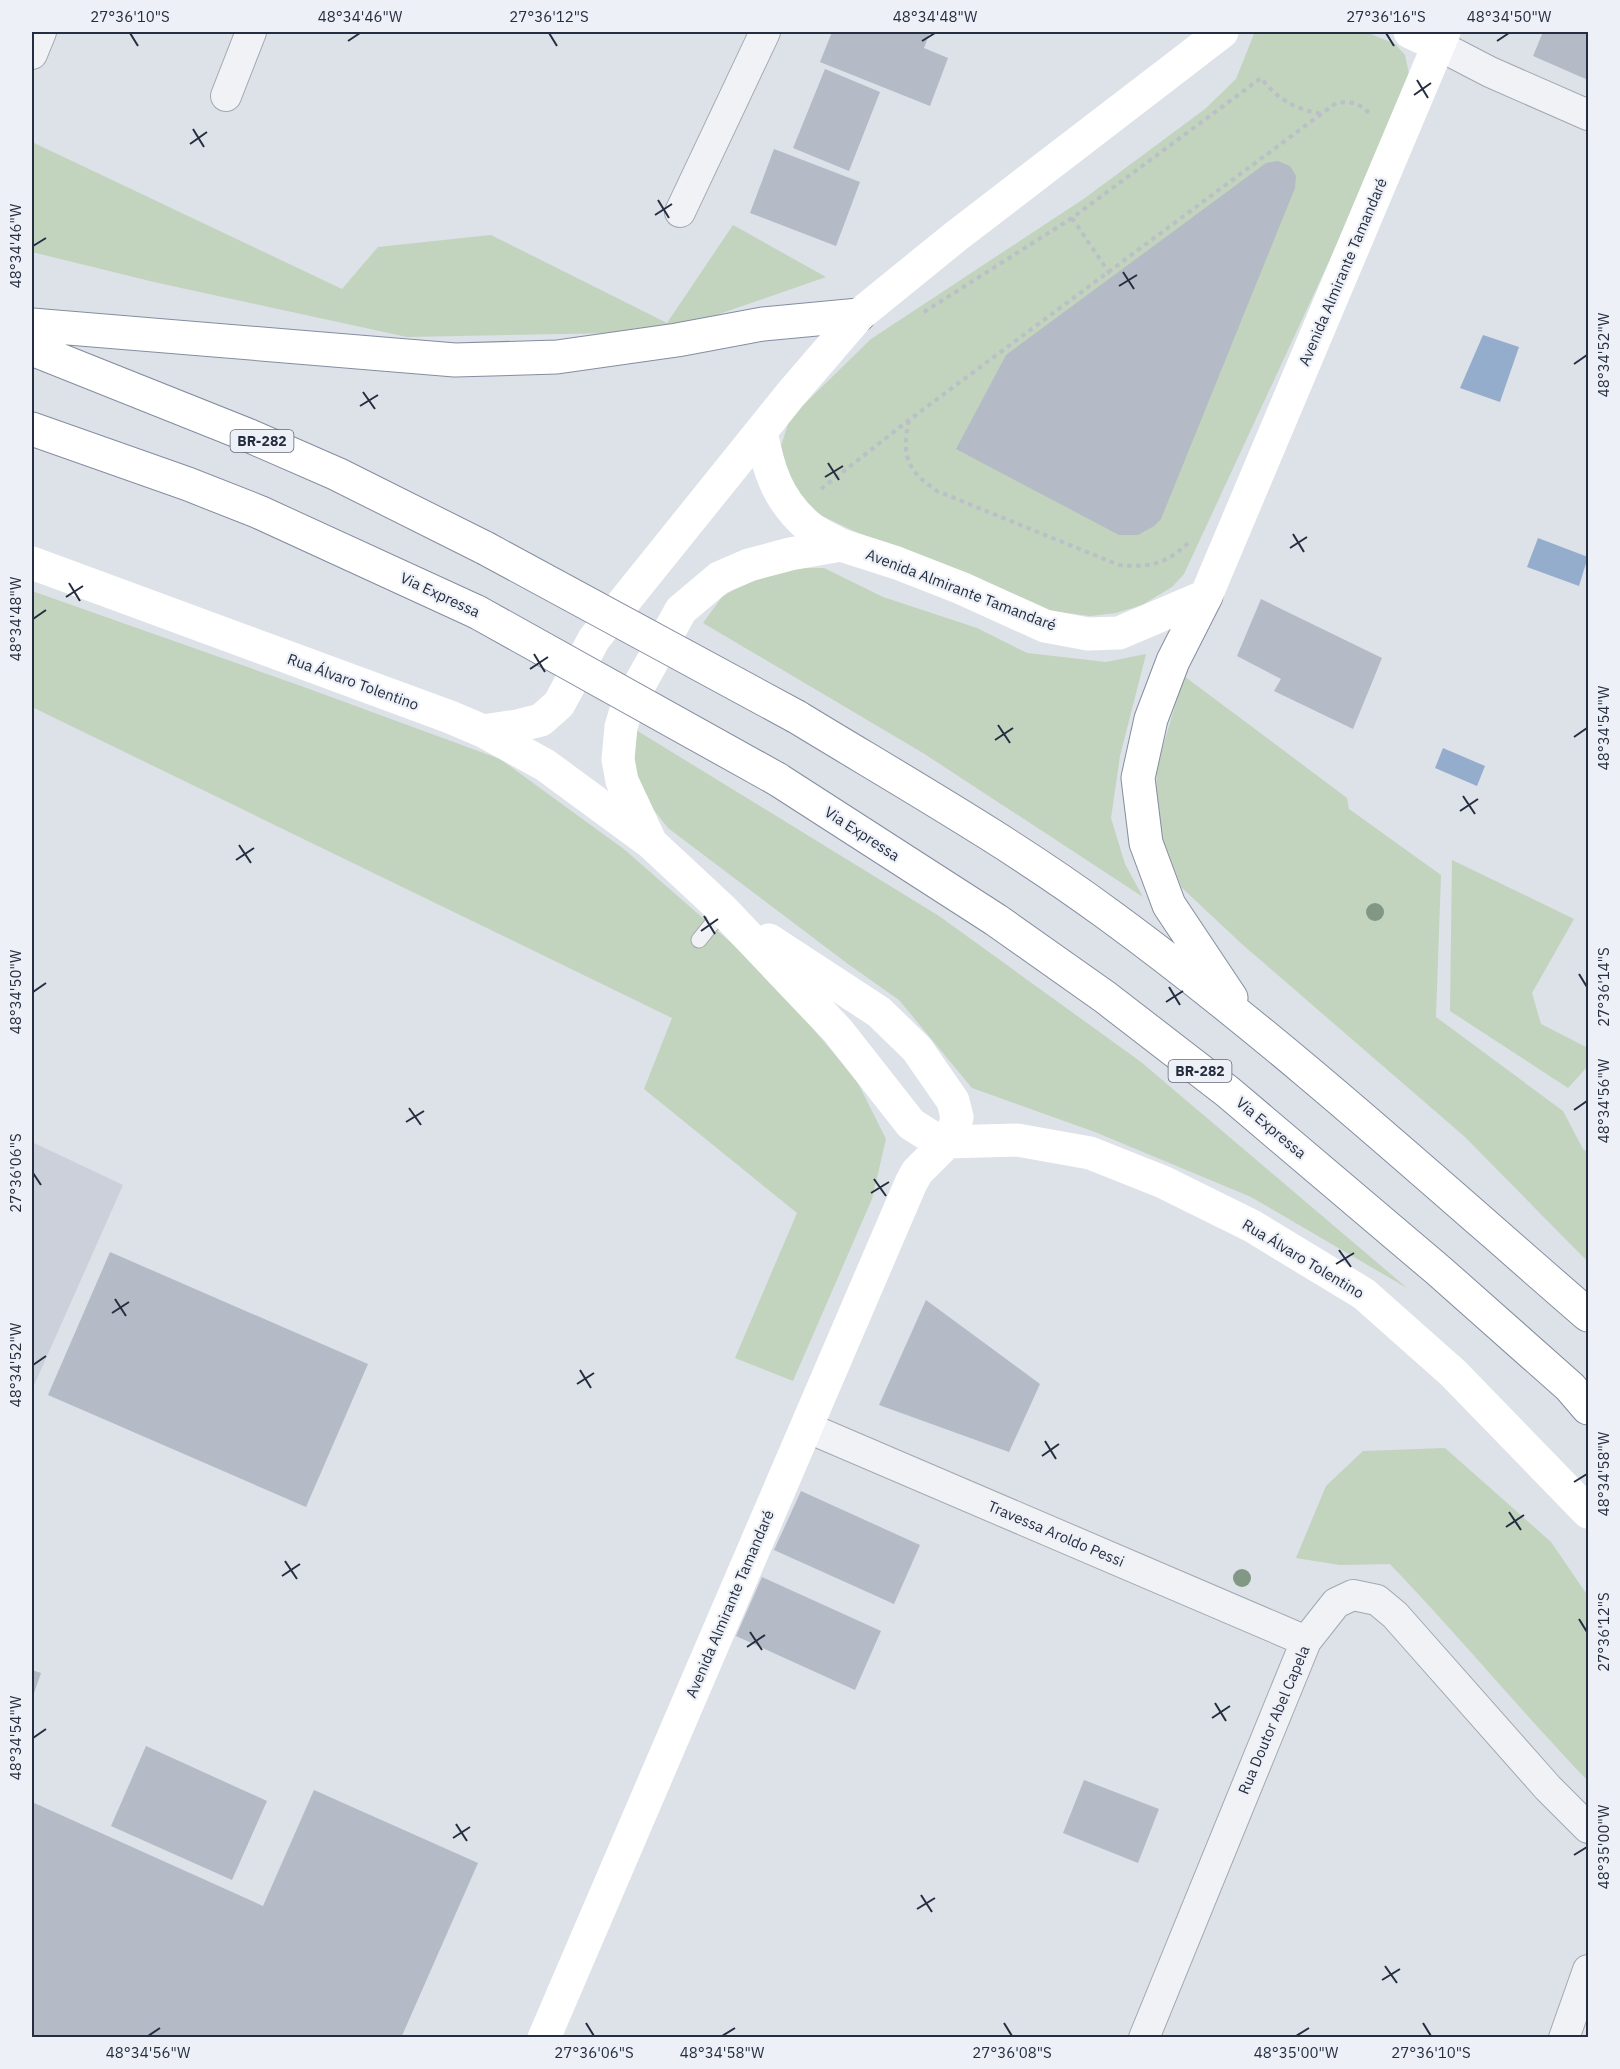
<svg xmlns="http://www.w3.org/2000/svg" width="1620" height="2069" font-family="'IBM Plex Sans',sans-serif">
<style>
.built{fill:#cbd0db}
.green{fill:#c2d3be}
.water{fill:#95adcc}
.building{fill:#b4bac6}
.lines{fill:none;stroke-linecap:round;stroke-linejoin:round}
.service-casing{stroke:#a2a8b2;stroke-width:17}
.minor-casing{stroke:#a2a8b2;stroke-width:32}
.motorway-casing{stroke:#848da0;stroke-width:35}
.path{stroke:#bbbfc7;stroke-width:4;stroke-dasharray:4.5 4.5;stroke-linecap:butt}
.service{stroke:#f0f2f6;stroke-width:15}
.minor{stroke:#f0f2f6;stroke-width:30}
.secondary{stroke:#fff;stroke-width:33}
.motorway{stroke:#fff;stroke-width:33}
.motorway-bridge-casing{stroke:#848da0;stroke-width:35;stroke-linecap:butt}
.motorway-bridge{stroke:#fff;stroke-width:33}
.tree{fill:#829884}
.ticks{fill:none;stroke:#252e40;stroke-width:2}
.labels{text-anchor:middle;stroke-width:4.5;stroke-linejoin:round;paint-order:stroke}
.shield{fill:#edf0f6;stroke:#616877;stroke-width:1.5}
.shield-label{font-size:14px;font-weight:bold;fill:#252e40}
.street-label{font-size:15px;fill:#252e40;stroke:#edf0f6}
.neatline{fill:none;stroke:#252e40;stroke-width:2}
.ticks-label{font-size:15px;text-anchor:middle;fill:#252e40}
</style>
<rect width="100%" height="100%" fill="#dde1e8"/>
<path class="built" d="M32 1142 123 1185 32 1390Z"/>
<path class="green" d="M1257 32H1366L1395 44 1405 55 1409 74 1370 173 1204 531 1184 574 1172 587 1142 605 1116 613 1090 616 1051 611 879 543 816 513 804 500 787 474 781 446 790 418 871 339 1085 198 1205 109 1236 79 1254 34Z
M32 142 342 289 378 247 491 235 667 323 733 225 826 277 667 332 407 337 154 282 32 252Z
M798 568H824L883 597 977 628 1027 653 1106 662 1146 654 1120 756 1111 818 1125 864 1143 897 923 753 703 623 722 597 757 575Z
M32 591 301 686 500 759 625 850 768 975 857 1081 886 1139 872 1199 793 1381 735 1358 797 1213 644 1089 672 1018 32 707Z
M1184 676 1347 798 1349 809 1441 875 1436 1017 1563 1111 1583 1149 1588 1152V1262L1465 1137 1243 945 1181 887 1155 818 1157 766Z
M636 730 939 916 1141 1062 1407 1288 1251 1197 1095 1132 972 1088 899 1000 848 964 668 828 640 792 632 764Z
M1452 860 1574 919 1532 993 1541 1024 1588 1048V1066L1568 1088 1450 1011Z
M1445 1448 1551 1542 1588 1596V1781C1520 1710 1458 1635 1390 1564L1340 1565 1296 1558 1326 1486 1363 1451Z"/>
<path class="water" d="M1483 335 1519 347 1500 402 1460 388Z
M1538 538 1588 557 1579 586 1527 567Z
M1443 748 1485 766 1477 786 1435 768Z"/>
<path class="building" d="M832 32H930L924 48 948 58 930 106 820 62Z
M1543 32H1588V80L1533 56Z
M825 69 880 92 849 171 793 148Z
M774 149 860 182 836 246 750 213Z
M1278 161 1290 166 1296 176 1295 188 1161 519 1154 526 1138 535H1119L956 449 1006 355 1266 163Z
M1261 599 1382 658 1353 729 1274 691 1281 679 1237 656Z
M110 1252 368 1364 306 1507 48 1395Z
M926 1300 1040 1384 1009 1452 879 1405Z
M801 1491 920 1545 894 1604 774 1550Z
M762 1577 881 1631 855 1690 736 1636Z
M32 1670 41 1673 32 1699Z
M146 1746 267 1801 232 1880 111 1826Z
M1084 1780 1159 1809 1138 1863 1063 1833Z
M314 1790 478 1863 401 2038H32V1802L263 1906Z"/>
<g class="lines">
<defs>
<path id="service" d="M699 940 723 910"/>
<path id="minor" d="M1438 45 1490 72 1588 115
M32 54 41 32
M226 96 251 32
M680 212 765 32
M806 1427 1306 1641
M1144 2038 1306 1641 1336 1603 1353 1595 1377 1600 1395 1615 1548 1788 1588 1828
M1564 2038 1588 1970"/>
<path id="motorway" d="M32 325 455 360 557 357 677 340 763 324 859 315
M32 349 250 436 337 474 485 548
M32 429 188 484 259 512 477 612
M1206 596 1173 661 1151 719 1138 778 1146 843 1169 905 1231 998
M797 717C902 781 1010 842 1109 915 1277 1038 1431 1179 1588 1315
M777 779 996 920 1105 997 1228 1092 1438 1270 1570 1387 1588 1408"/>
</defs>
<use href="#service" class="service-casing"/>
<use href="#minor" class="minor-casing"/>
<use href="#motorway" class="motorway-casing"/>
<path class="path" d="M1072 218 1112 277
M924 312 1072 218 1261 78C1279 100 1293 108 1321 114
M909 420C901 455 907 471 937 491L1119 565C1149 568 1166 564 1188 543
M821 489 909 420 1336 103C1351 101 1360 103 1370 114"/>
<use href="#service" class="service"/>
<use href="#minor" class="minor"/>
<path class="secondary" d="M1410 32 1438 45
M1444 32 1206 596 1119 633 1088 634 1045 626 961 588 897 563 841 545 790 554 749 565 719 578 681 610 627 707 621 727 618 759 622 781 651 843 723 910 838 1031 911 1124 930 1136 947 1142 1017 1140 1090 1153 1163 1182 1252 1226 1364 1294 1453 1373 1588 1512
M761 431C768 469 777 499 808 526 817 534 830 539 841 545
M32 563 450 717 483 731 545 765 647 840
M483 731 517 726 541 720 559 704 594 639 791 394 859 315 955 237 1222 32
M544 2038 911 1183 917 1172 947 1142 954 1130 957 1117 953 1101 917 1049 879 1012 769 940"/>
<use href="#motorway" class="motorway"/>
<defs>
<path id="motorway-bridge" d="M485 548 797 717
M477 612 777 779"/>
</defs>
<use href="#motorway-bridge" class="motorway-bridge-casing"/>
<use href="#motorway-bridge" class="motorway-bridge"/>
</g>
<g class="tree">
<circle cx="1375" cy="912" r="9"/>
<circle cx="1242" cy="1578" r="9"/>
</g>
<path class="ticks" d="M130 33 138 46M549 33 557 46M1386 33 1394 46M348 41 360 33M922 41 935 33M1497 41 1509 33M1417 80 1428 98M1414 95 1431 83M193 129 204 147M190 144 207 132M658 200 669 218M655 215 672 204M33 246 46 238M1123 272 1134 289M1119 286 1137 275M1574 364 1587 355M363 392 375 409M360 406 378 395M828 463 839 480M825 477 843 466M1293 534 1304 552M1290 548 1307 537M69 583 80 601M66 597 83 586M33 619 46 610M534 654 545 672M530 669 548 657M998 725 1010 743M1574 737 1587 728M995 740 1013 728M1463 796 1475 814M1460 811 1478 799M239 845 251 863M236 860 254 848M704 916 715 934M701 931 718 919M1579 974 1587 987M1169 987 1180 1005M33 992 46 983M1166 1002 1183 991M409 1108 421 1125M1574 1110 1587 1101M406 1122 424 1111M33 1173 41 1185M874 1179 886 1196M871 1193 889 1182M1339 1250 1351 1267M1336 1264 1354 1253M115 1299 126 1316M112 1313 129 1302M33 1365 46 1356M580 1370 591 1388M577 1384 594 1373M1045 1441 1056 1459M1042 1456 1059 1444M1574 1482 1587 1474M1509 1512 1521 1530M1506 1527 1524 1515M285 1561 297 1579M282 1576 300 1564M1579 1619 1587 1632M750 1632 762 1650M747 1647 765 1635M1215 1703 1226 1721M1212 1718 1230 1706M33 1738 46 1729M456 1824 467 1841M453 1838 470 1827M1574 1855 1587 1847M921 1895 932 1912M917 1909 935 1898M1385 1966 1397 1983M1382 1980 1400 1969M586 2023 594 2036M1004 2023 1012 2036M1423 2023 1431 2036M148 2036 160 2028M722 2036 735 2028M1296 2036 1309 2028"/>
<g class="labels">
<g class="shield">
<rect x="230.5" y="430" width="63" height="22" rx="4.5"/>
<rect x="1168.5" y="1060" width="63" height="22" rx="4.5"/>
</g>
<g class="shield-label">
<text x="262" y="446">BR-282</text>
<text x="1200" y="1076">BR-282</text>
</g>
<g class="street-label">
<text transform="translate(1343 272) rotate(-67)" y="5">Avenida Almirante Tamandaré</text>
<text transform="translate(961 590) rotate(21)" y="5">Avenida Almirante Tamandaré</text>
<text transform="translate(440 595) rotate(25)" y="5">Via Expressa</text>
<text transform="translate(353 682) rotate(20)" y="5">Rua Álvaro Tolentino</text>
<text transform="translate(862 834) rotate(33)" y="5">Via Expressa</text>
<text transform="translate(1271 1128) rotate(40)" y="5">Via Expressa</text>
<text transform="translate(1303 1259) rotate(31)" y="5">Rua Álvaro Tolentino</text>
<text transform="translate(1056 1534) rotate(23)" y="5">Travessa Aroldo Pessi</text>
<text transform="translate(730 1604) rotate(-67)" y="5">Avenida Almirante Tamandaré</text>
<text transform="translate(1274 1720) rotate(-67)" y="5">Rua Doutor Abel Capela</text>
</g>
</g>
<rect width="1620" height="2069" fill="none" stroke="#edf0f6" stroke-width="66"/>
<rect x="33" y="33" width="1554" height="2003" class="neatline"/>
<g class="ticks-label">
<text x="130" y="22">27°36'10"S</text>
<text x="360" y="22">48°34'46"W</text>
<text x="549" y="22">27°36'12"S</text>
<text x="935" y="22">48°34'48"W</text>
<text x="1386" y="22">27°36'16"S</text>
<text x="1509" y="22">48°34'50"W</text>
<text transform="translate(16 246) rotate(-90)" y="5">48°34'46"W</text>
<text transform="translate(1604 355) rotate(-90)" y="5">48°34'52"W</text>
<text transform="translate(16 619) rotate(-90)" y="5">48°34'48"W</text>
<text transform="translate(1604 728) rotate(-90)" y="5">48°34'54"W</text>
<text transform="translate(1604 987) rotate(-90)" y="5">27°36'14"S</text>
<text transform="translate(16 992) rotate(-90)" y="5">48°34'50"W</text>
<text transform="translate(1604 1101) rotate(-90)" y="5">48°34'56"W</text>
<text transform="translate(16 1173) rotate(-90)" y="5">27°36'06"S</text>
<text transform="translate(16 1365) rotate(-90)" y="5">48°34'52"W</text>
<text transform="translate(1604 1474) rotate(-90)" y="5">48°34'58"W</text>
<text transform="translate(1604 1632) rotate(-90)" y="5">27°36'12"S</text>
<text transform="translate(16 1738) rotate(-90)" y="5">48°34'54"W</text>
<text transform="translate(1604 1847) rotate(-90)" y="5">48°35'00"W</text>
<text x="148" y="2058">48°34'56"W</text>
<text x="594" y="2058">27°36'06"S</text>
<text x="722" y="2058">48°34'58"W</text>
<text x="1012" y="2058">27°36'08"S</text>
<text x="1296" y="2058">48°35'00"W</text>
<text x="1431" y="2058">27°36'10"S</text>
</g>
</svg>
